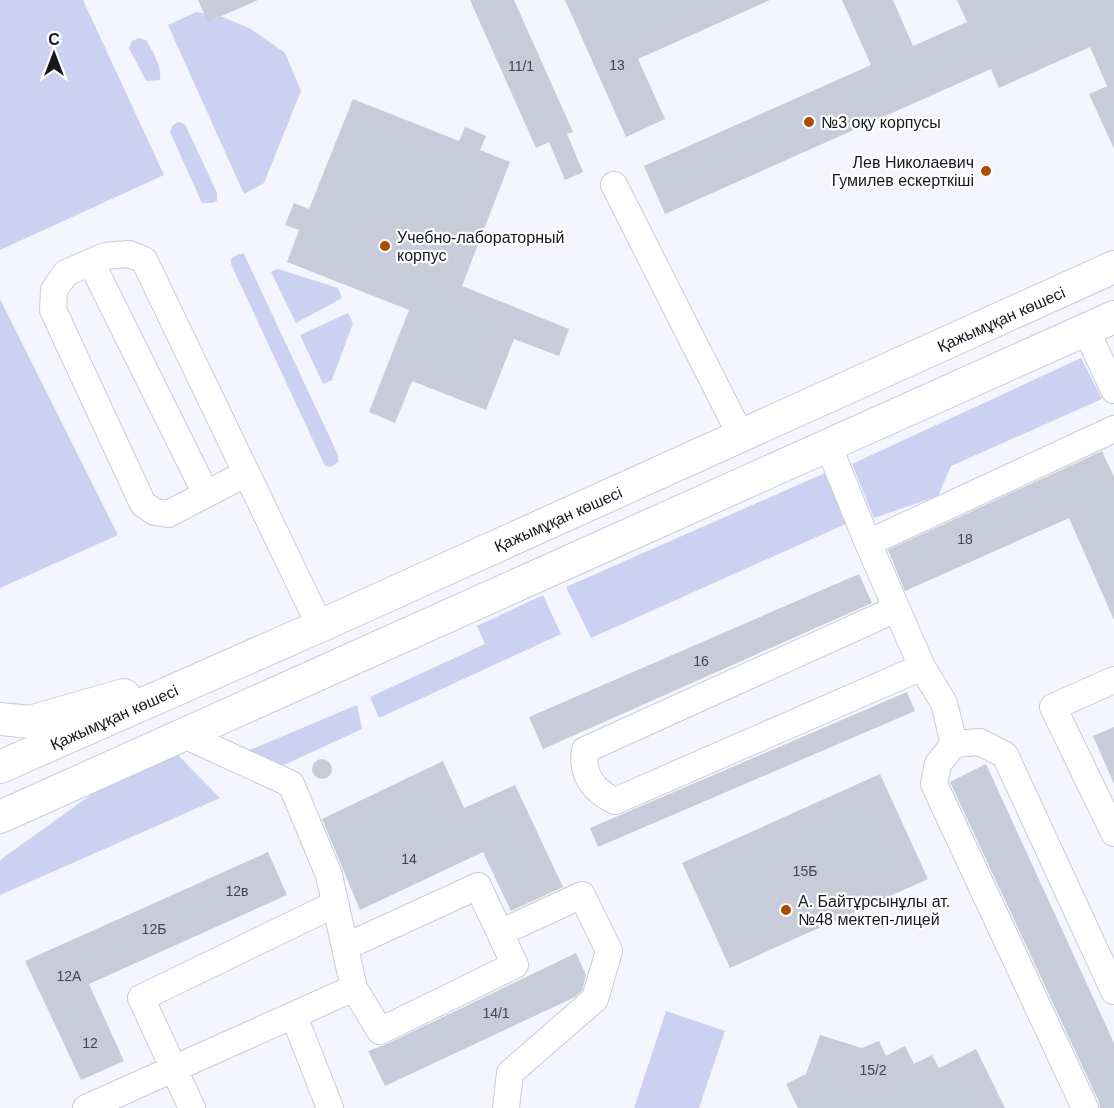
<svg xmlns="http://www.w3.org/2000/svg" width="1114" height="1108" font-family="Helvetica,sans-serif">
<style>
.green{fill:#cbd1f1}
.building{fill:#c8cbda}
.lines{fill:none;stroke-linecap:round;stroke-linejoin:round}
.minor-casing{stroke:#c9cbdb;stroke-width:28}
.major-casing{stroke:#c9cbdb;stroke-width:34}
.minor{stroke:#fff;stroke-width:26}
.major{stroke:#fff;stroke-width:32}
.poi-dot{fill:#ac4c04;stroke:#fff;stroke-width:2}
.labels{text-anchor:middle;stroke-width:4.5;stroke-linejoin:round;paint-order:stroke}
.number-label{font-size:14px;fill:#43454d}
.poi-label{font-size:16px;fill:#17181e;stroke:#fff;text-anchor:start}
.street-label{font-size:16px;fill:#17181e;stroke:#fff}
</style>
<rect width="100%" height="100%" fill="#f4f5ff"/>
<path class="green" d="M0 0H83L164 175 0 250Z
M196 12 223 17 251 29 285 53 301 91 264 183 244 194 168 25Z
M139 38 146 40C153 52 162 66 160 80L146 81 129 48 132 41Z
M178 122 185 124 217 193V201L212 203H202L170 132 172 126Z
M238 254H244L338 455V462L331 467 325 466 231 264V259Z
M278 269 338 288 342 298 296 323 271 272Z
M0 299 118 535 0 588Z
M348 313 353 323 332 380 323 384 300 335Z
M1081 358 1102 399 951 466 938 496 874 518 852 464Z
M825 473 850 522 591 638 566 587Z
M543 595 561 634 379 718 370 697 485 644 477 626Z
M357 705 362 729 273 770 240 754Z
M178 755 220 798 0 895V860L95 792Z
M666 1011 725 1031 699 1108H634Z"/>
<path class="building" d="M198 0H258L208 22Z
M470 0H514L573 132 567 134 583 172 565 180 549 142 536 148Z
M565 0H770L638 59 665 119 626 137Z
M842 0H893L913 46 967 22 957 0H1114V149L1089 94 1107 86 1090 47 999 88 991 69 665 214 644 166 871 65Z
M353 99 459 141 465 127 486 136 480 150 510 162 462 286 569 329 559 356 514 339 486 410 412 381 395 423 369 412 409 310 287 262 299 230 285 225 294 203 309 209Z
M1102 451 1114 477V620L1069 518 905 591 888 550Z
M859 574 872 603 543 749 529 717Z
M907 692 915 711 598 847 590 828Z
M1114 727V784L1093 736Z
M312 769a10 10 0 1 1 20 0a10 10 0 1 1-20 0Z
M443 761 464 808 515 785 563 887 511 911 483 852 360 910 322 819Z
M986 764 1114 1043V1108H1100L1099 1102 950 782Z
M880 774 928 879 730 968 682 863Z
M268 852 287 895 89 984 124 1061 81 1080 25 961Z
M576 953 586 975 582 991 575 997 385 1086 368 1051 387 1044Z
M820 1035 862 1048 879 1041 886 1056 905 1046 914 1064 932 1055 939 1068 976 1049 1005 1108H798L786 1084 806 1074Z"/>
<g class="lines">
<defs>
<path id="minor" d="M614 185 741 436
M91 262 206 494
M1086 330 1114 390
M828 445 868 543 1114 429
M245 474 168 514 155 512 143 504 53 310 54 290 66 273 105 256 129 254 144 260 320 626
M868 543 922 667 615 801C593 791 581 774 585 750L896 609
M922 667 944 703 954 744
M1114 680 1053 707 1114 833
M500 933 582 895 609 951 595 999 510 1073 506 1108
M345 947 478 886 515 965 380 1031 354 988
M294 1016 330 1108
M86 1108 354 988 329 875 291 784 184 735
M192 1108 141 998 335 904
M1085 1108 934 784 938 764 954 744 980 742 1005 755 1114 991"/>
<path id="major" d="M0 719 30 722 124 695
M0 767 320 626 1114 267
M0 817 1114 317"/>
</defs>
<use href="#minor" class="minor-casing"/>
<use href="#major" class="major-casing"/>
<use href="#minor" class="minor"/>
<use href="#major" class="major"/>
</g>
<g class="poi-dot">
<circle cx="809" cy="122" r="6"/>
<circle cx="986" cy="171" r="6"/>
<circle cx="385" cy="246" r="6"/>
<circle cx="786" cy="910" r="6"/>
</g>
<g class="labels">
<g class="number-label">
<text x="617" y="70">13</text>
<text x="521" y="71">11/1</text>
<text x="965" y="544">18</text>
<text x="701" y="666">16</text>
<text x="409" y="864">14</text>
<text x="805" y="876">15Б</text>
<text x="237" y="896">12в</text>
<text x="154" y="934">12Б</text>
<text x="69" y="981">12А</text>
<text x="496" y="1018">14/1</text>
<text x="90" y="1048">12</text>
<text x="873" y="1075">15/2</text>
</g>
<g class="poi-label">
<text x="821" y="128">№3 оқу корпусы</text>
<text x="974" y="168" text-anchor="end">Лев Николаевич<tspan x="974" dy="18">Гумилев ескерткіші</tspan></text>
<text x="397" y="243">Учебно-лабораторный<tspan x="397" dy="18">корпус</tspan></text>
<text x="798" y="907">А. Байтұрсынұлы ат.<tspan x="798" dy="18">№48 мектеп-лицей</tspan></text>
</g>
<g class="street-label">
<text transform="translate(1001 319) rotate(-24)" y="6">Қажымұқан көшесі</text>
<text transform="translate(558 519) rotate(-24)" y="6">Қажымұқан көшесі</text>
<text transform="translate(114 717) rotate(-24)" y="6">Қажымұқан көшесі</text>
</g>
</g>
<g transform="translate(54 54)" stroke="#ffffff" stroke-width="4.5" paint-order="stroke">
<path d="M0-4.5L10 22L0 15L-10 22Z" fill="#17181e"/>
<text y="-9" font-size="16" font-weight="bold" text-anchor="middle" fill="#17181e">С</text>
</g>
</svg>
